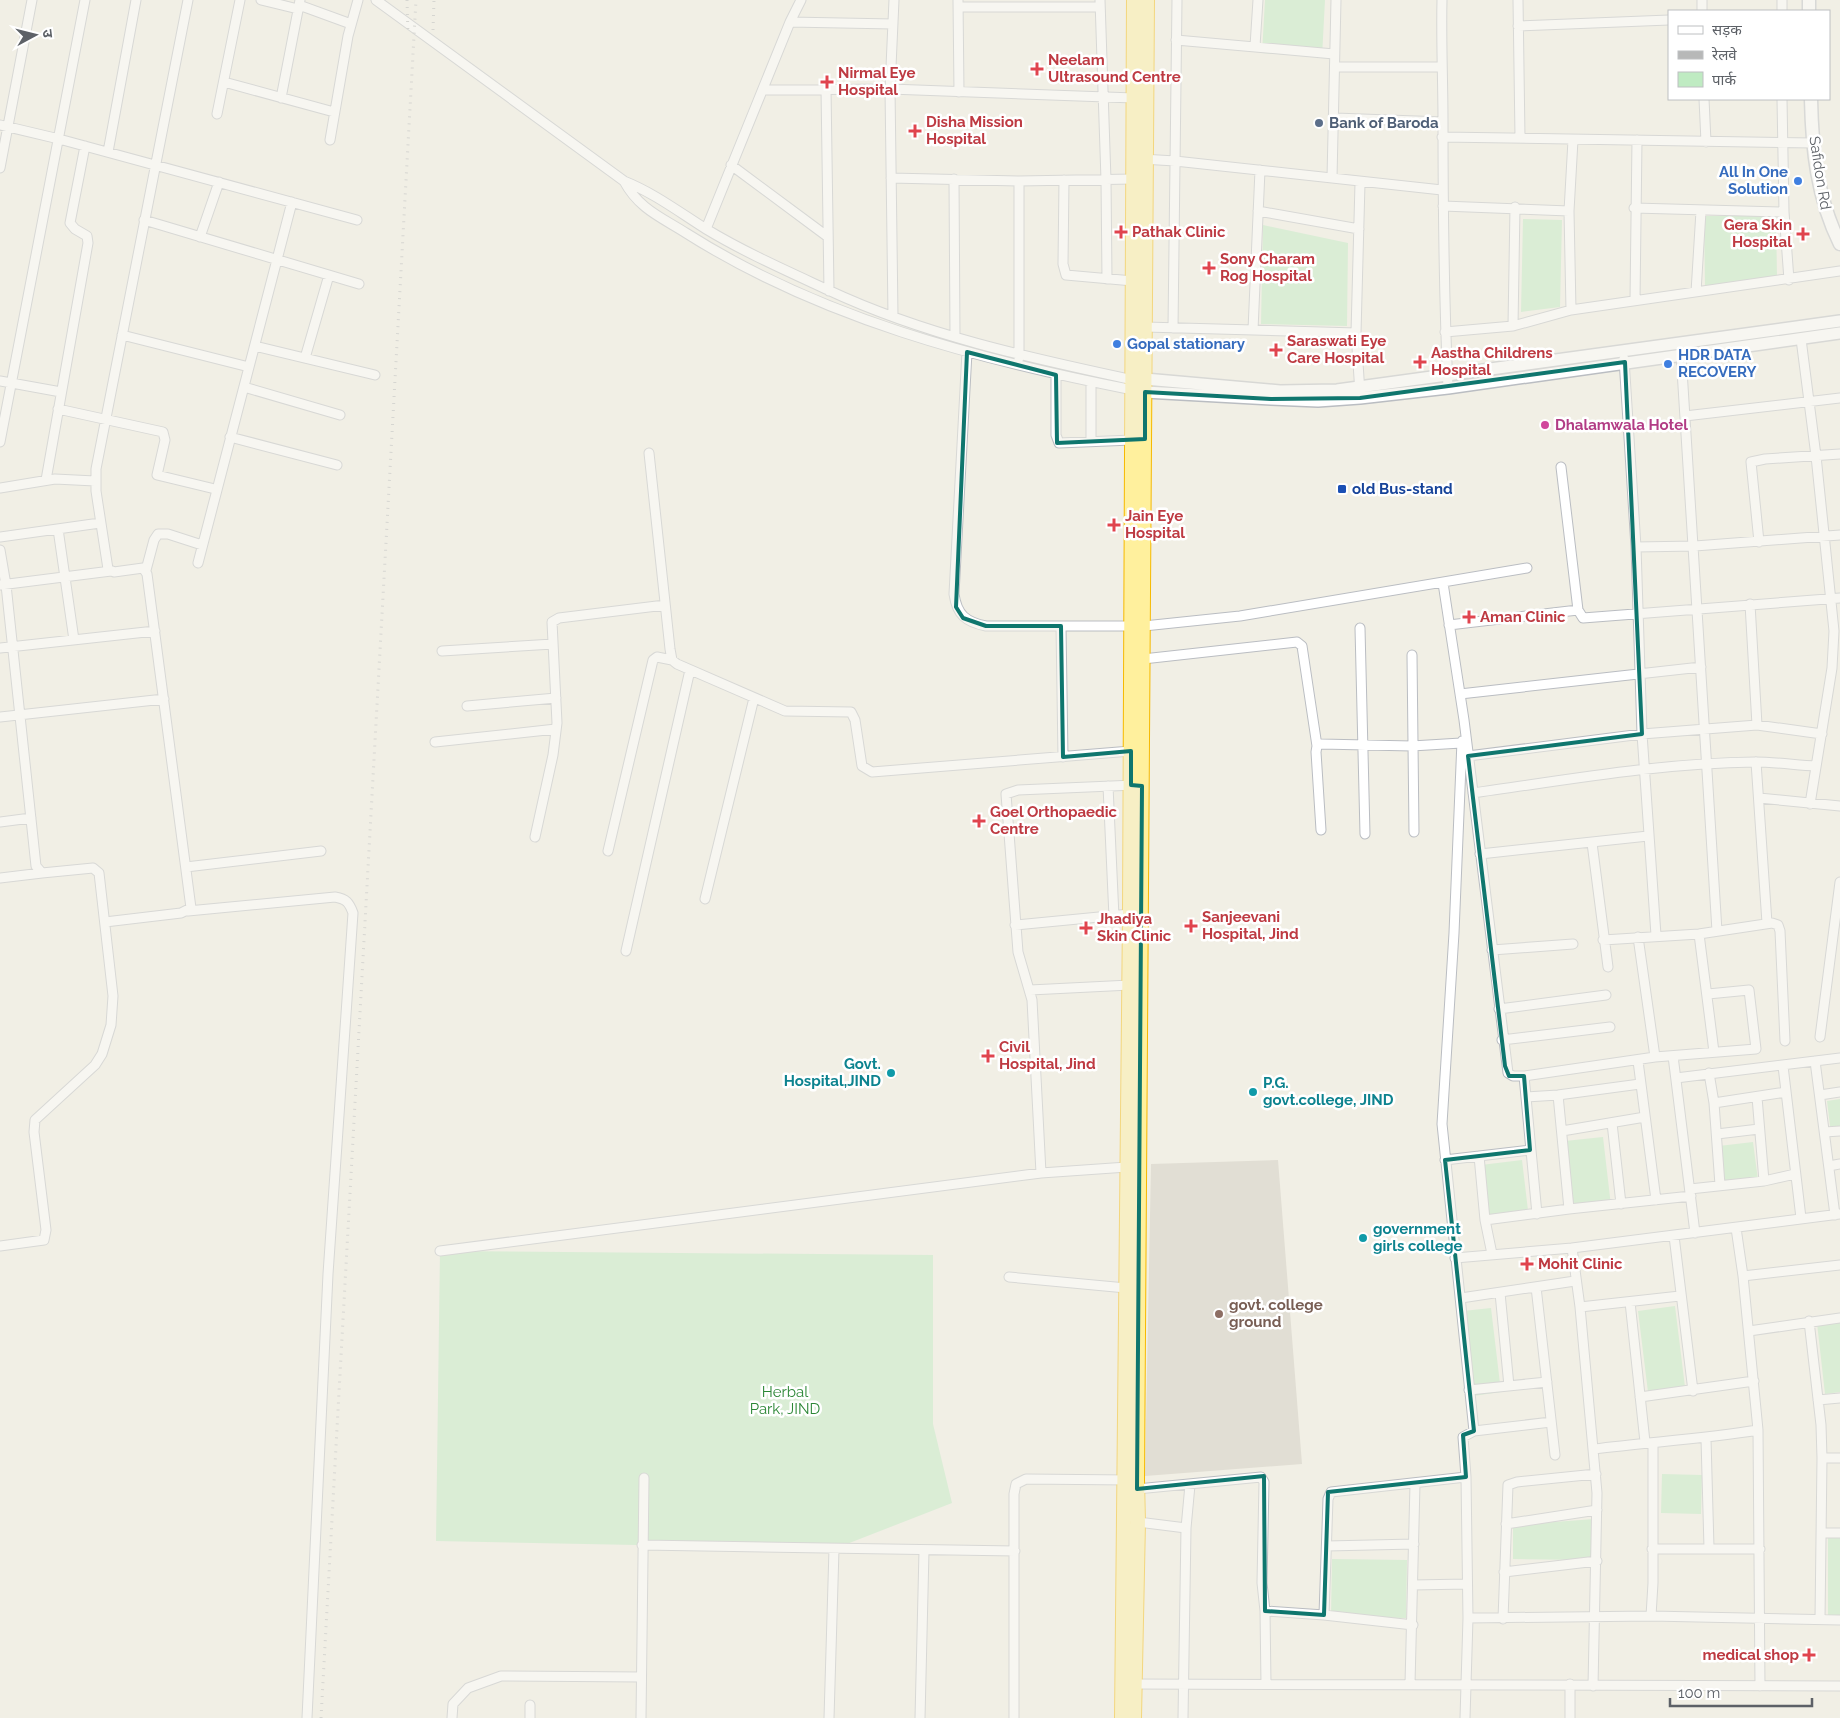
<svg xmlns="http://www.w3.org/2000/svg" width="1840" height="1718" font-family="Raleway,'Noto Sans Devanagari',sans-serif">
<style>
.education{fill:#e1ded4}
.green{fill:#bfebc2}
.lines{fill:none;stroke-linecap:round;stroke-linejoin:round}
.minor-casing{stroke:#babdc2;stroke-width:11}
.tertiary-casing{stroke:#babdc2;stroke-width:14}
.secondary-casing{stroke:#bbbec5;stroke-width:15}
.trunk-casing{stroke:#f6b900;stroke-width:16}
.minor{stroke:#fff;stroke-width:9}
.tertiary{stroke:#fff;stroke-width:11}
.secondary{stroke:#fff;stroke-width:12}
.trunk{stroke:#fff09d;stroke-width:14}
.rail{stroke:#b7b8b8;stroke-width:3;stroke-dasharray:1 6;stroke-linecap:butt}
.marked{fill:none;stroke:#0f766e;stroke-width:4;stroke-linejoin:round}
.health-dot{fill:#e0444e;stroke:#fff;stroke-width:2}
.service-dot{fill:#5c6f8a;stroke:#fff;stroke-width:2}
.shop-dot{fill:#3f7fe0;stroke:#fff;stroke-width:2}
.hotel-dot{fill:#d1479c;stroke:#fff;stroke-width:2}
.transit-dot{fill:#1a4fb4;stroke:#fff;stroke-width:2}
.culture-dot{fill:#0f9aa8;stroke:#fff;stroke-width:2}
.education-dot{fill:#8d6e63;stroke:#fff;stroke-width:2}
.labels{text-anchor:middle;stroke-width:5;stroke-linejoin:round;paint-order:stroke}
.health-label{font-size:15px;font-weight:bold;fill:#be3a42;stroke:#fff;text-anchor:start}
.service-label{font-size:15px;font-weight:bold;fill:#4e5e75;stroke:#fff;text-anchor:start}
.shop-label{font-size:15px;font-weight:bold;fill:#366cbe;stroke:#fff;text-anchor:start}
.street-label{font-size:15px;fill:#5d6167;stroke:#fff}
.hotel-label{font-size:15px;font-weight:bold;fill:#b23c85;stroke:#fff;text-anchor:start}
.transit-label{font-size:15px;font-weight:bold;fill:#164399;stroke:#fff;text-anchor:start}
.culture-label{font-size:15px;font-weight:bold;fill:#0d838f;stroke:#fff;text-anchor:start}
.education-label{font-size:15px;font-weight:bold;fill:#785e54;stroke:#fff;text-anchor:start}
.park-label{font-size:15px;fill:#2c8736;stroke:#fff}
</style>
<rect width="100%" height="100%" fill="#f1efe5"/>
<path class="education" d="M1278 1160 1302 1464 1145 1476 1151 1164Z"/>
<path class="green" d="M1265 0H1325L1322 57 1262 53Z
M1704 216H1776L1777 277 1705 287Z
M1523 219 1562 220 1560 307 1521 312Z
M1263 225 1348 243 1347 326 1261 324Z
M1840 1099V1133L1831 1134 1827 1101Z
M1603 1137 1611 1206 1572 1211 1565 1141Z
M1753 1142 1758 1180 1724 1185 1719 1146Z
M1522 1160 1529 1219 1489 1224 1481 1165Z
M440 1251 933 1255V1424L952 1503 834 1549 436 1541Z
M1675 1306 1685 1387 1648 1392 1638 1311Z
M1491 1308 1501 1392 1473 1396 1463 1311Z
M1840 1320V1392L1825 1394 1817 1323Z
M1662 1474 1702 1475 1701 1514 1661 1513Z
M1594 1519 1593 1560 1513 1559V1525Z
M1828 1537H1840V1623H1828Z
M1332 1559 1407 1560 1406 1618 1331 1617Z"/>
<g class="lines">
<defs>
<path id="minor" d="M261 0 298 9
M376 0 624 181C654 193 679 212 706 229 744 252 787 271 828 290 924 335 1030 358 1133 380
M958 0 959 92
M1100 0 1106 180 1107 279
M1442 0C1441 41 1443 81 1443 122 1443 211 1444 299 1448 388
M1518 0 1520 137
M1782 0V11
M299 5 351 24
M958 7H1100
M1702 11V0
M790 22 893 24
M1518 26 1669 20
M1176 40 1334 54
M1255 46 1258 0
M1335 67H1440
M224 82 334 112
M826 89 829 291
M763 90 890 89 1134 98
M281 98 300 0
M1704 99 1706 142
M1782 99 1784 212 1789 280
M217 114 240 0
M1335 118 1443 122
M0 125 59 139 357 220
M1442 137 1813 143
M330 140 348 36 358 0
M108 152 136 0
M1142 159 1175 161 1442 190
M731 165 828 237
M0 168 32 0
M891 178 1019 181 1133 179
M1332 178 1336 0
M954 179 955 336
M1064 180 1063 264 1066 275 1133 281
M624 181C639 209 661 217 686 233 820 318 979 360 1133 390
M1443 206 1569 211
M1634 208 1784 212
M1258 211 1359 229
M144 220 359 284
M706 229 790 22 801 0
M200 237 219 182
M1696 292 1701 211
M1635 300 1637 140
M1571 310 1569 211 1573 140
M893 316 890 89 894 0
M1513 326 1515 207
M1145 327 1356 333
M1173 328 1177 0
M1253 330 1260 170
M1445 332 1513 326 1571 310 1840 271
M122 335 249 367
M1801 339 1816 456 1834 631 1832 668 1810 804
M255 346 375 375
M967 352 954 594C957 615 966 622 986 626H1144L1240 616 1527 568
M1681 354 1717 931
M305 358 329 275
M1019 358V181
M1624 359 1636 547 1642 734 1656 935
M1056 375V435L1059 443 1132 440
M0 381 61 392
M244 387 340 415
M1360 393 1356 333 1360 183
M58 409 163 432 165 440 157 475 215 489
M1685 416 1840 398
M230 437 337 465
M1091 441V382
M0 442 85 0
M649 453 670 649 672 660 677 664 785 711 851 712 855 720 862 766 872 772 1131 751
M1561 467 1578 610 1583 618 1840 598
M46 480 88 243 87 236 75 229 70 223 85 146
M0 488 55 479 95 481
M58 529 74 640
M0 537 100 523
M1759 542 1751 462 1765 459 1840 454
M1636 547 1695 546 1840 535
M0 550 6 585 36 866 42 873 93 868 99 873 113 996 111 1025 102 1054 95 1065 35 1120 34 1132 46 1230 44 1240 0 1246
M198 563 292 202
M146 570 154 540 158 534H168L202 545
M1443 583 1464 720 1508 1073 1513 1076H1524L1655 1057 1756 1049 1749 990 1708 994
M0 585 111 571
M1750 604 1757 725
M1449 625 1578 610
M1061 626 1063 757
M1360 628 1365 834
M0 648 155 631
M442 651 553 644
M1412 655 1414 832
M1143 659 1297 642 1302 646 1317 746
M1460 694 1701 667
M467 706 556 698
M0 717 164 699
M1462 741 1454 933 1442 1124 1474 1431
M435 742 556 729
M1468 756 1642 734 1757 725 1822 734
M1756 762 1767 923
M1108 786 1114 917
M1473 793C1566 780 1660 763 1755 762 1775 762 1796 765 1816 766
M1759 798 1840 806
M0 822 31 818
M1321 830 1316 752 1317 746 1321 744 1412 746 1461 743
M535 837 553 755 557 723 552 622 559 618 665 605
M1592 843 1608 967
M608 851 653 660 657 657 672 660
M1480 854 1648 836
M186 867 321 851
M0 878 42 873
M705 899 754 698
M188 911 335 897C346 899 349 902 353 913L328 1274 307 1718
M105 922 181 913 191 908 147 574 143 568 114 572 108 569 96 491V469L188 0
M1015 925 1130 914
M1699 934 1714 1052
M1638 937 1655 1057
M1603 940 1699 934 1772 923 1778 925 1780 931 1785 1041
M1492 950 1573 944
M626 951 690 670
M1030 990 1130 985
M1499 1009 1606 995
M1820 1037 1840 882
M1502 1040 1610 1027
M1673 1056 1695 1233
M1638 1061 1656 1200
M1815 1061 1835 1215
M1783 1066 1801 1218
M1709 1073 1714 1103 1720 1185
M1524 1076 1537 1214
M1676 1078 1840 1058
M1558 1095 1569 1209
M1820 1095 1840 1092
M1526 1097 1558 1095 1640 1084
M1757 1097 1764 1181
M1714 1103 1786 1092
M1612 1123 1621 1204
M1562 1131 1645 1117
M1825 1132 1840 1131
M1717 1134 1759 1129
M1479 1156 1485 1220 1492 1254
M1445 1160 1530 1150
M1829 1166 1840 1164
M1041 1173 1032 1000 1018 952 1006 794 1018 790 1135 785
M1690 1189 1764 1181 1795 1174
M1485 1220 1569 1209 1691 1196
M1736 1228 1743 1276 1758 1430 1760 1686
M1674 1236 1693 1391
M1572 1248 1580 1307 1597 1493 1593 1686
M440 1251 1041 1173 1127 1167
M1455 1258 1572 1248 1840 1214
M1743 1276 1840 1265
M1009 1277 1126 1288
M1536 1287 1555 1455
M1500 1293 1509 1386
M1461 1298 1575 1281
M1630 1302 1645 1442
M1580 1307 1680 1296
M1809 1321 1821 1425 1822 1458 1820 1619
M1749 1331 1840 1318
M1469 1390 1547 1382
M1640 1397 1754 1381
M1818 1400 1840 1398
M1706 1439 1709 1548
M1594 1449C1649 1442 1703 1439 1758 1430
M1822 1458H1840
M1137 1489 1261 1477 1264 1482 1262 1583 1265 1611 1266 1684
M1138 1522 1186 1528
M1506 1524 1597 1510
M1821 1533H1840
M642 1545 1015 1551
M1327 1546 1414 1544
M1652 1549H1760
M1504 1572 1597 1561
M1413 1585 1467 1584
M1265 1611 1324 1615 1413 1625
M1324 1615 1328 1499 1331 1492 1466 1477
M1651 1616 1653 1583V1443
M1468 1618 1651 1616 1840 1620
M1503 1619 1508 1485 1517 1482 1596 1474
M1129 1684 1840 1686
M1410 1684 1415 1484
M452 1718 453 1704 468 1688 501 1676 641 1677
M530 1718V1705
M641 1718 644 1478
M829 1718 834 1549
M920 1718 924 1551
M1014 1718V1494L1016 1484 1026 1479 1129 1480
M1183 1718 1186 1528 1190 1485
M1465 1718 1468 1618 1466 1477 1463 1437 1474 1431 1551 1422
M1570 1718V1684"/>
<path id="tertiary" d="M1145 379 1280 391 1337 390 1840 321
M1145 392 1271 399 1318 401 1360 398 1448 388 1840 333"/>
<path id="secondary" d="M1809 0V11
M1811 99C1812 149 1817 198 1840 244"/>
<path id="trunk" d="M1122 1718 1130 914 1134 0
M1134 1718 1138 1522 1137 1480 1147 0"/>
</defs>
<use href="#minor" class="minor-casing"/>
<use href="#tertiary" class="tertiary-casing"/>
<use href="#secondary" class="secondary-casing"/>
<use href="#trunk" class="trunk-casing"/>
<use href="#minor" class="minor"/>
<use href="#tertiary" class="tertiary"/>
<use href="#secondary" class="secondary"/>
<use href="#trunk" class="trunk"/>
<path class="rail" d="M407 0 408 35
M433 30 434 0
M321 1718 416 0"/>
</g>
<path d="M0 0H1840V1718H0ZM967 352 1056 375 1057 443 1145 439V392L1271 399 1360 398 1625 362 1642 734 1468 756 1505 1066 1509 1076H1524L1530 1150 1445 1160 1474 1431 1463 1435 1466 1477 1328 1492 1324 1615 1265 1611 1264 1476 1137 1489 1142 786 1131 785V751L1063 757 1061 626H986L963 618 956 607Z" fill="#f1efe5" fill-opacity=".55" fill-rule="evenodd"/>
<path class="marked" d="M967 352 1056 375 1057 443 1145 439V392L1271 399 1360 398 1625 362 1642 734 1468 756 1505 1066 1509 1076H1524L1530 1150 1445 1160 1474 1431 1463 1435 1466 1477 1328 1492 1324 1615 1265 1611 1264 1476 1137 1489 1142 786 1131 785V751L1063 757 1061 626H986L963 618 956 607Z"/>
<g class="health-dot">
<path d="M1034.5 61.5h5v5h5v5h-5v5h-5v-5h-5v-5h5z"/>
<path d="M824.5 74.5h5v5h5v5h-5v5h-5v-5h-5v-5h5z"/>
<path d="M912.5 123.5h5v5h5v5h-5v5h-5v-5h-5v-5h5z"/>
<path d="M1118.5 224.5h5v5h5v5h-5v5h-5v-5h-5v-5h5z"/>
<path d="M1800.5 226.5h5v5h5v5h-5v5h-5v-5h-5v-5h5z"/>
<path d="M1206.5 260.5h5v5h5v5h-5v5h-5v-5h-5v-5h5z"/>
<path d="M1273.5 342.5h5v5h5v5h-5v5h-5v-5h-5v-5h5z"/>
<path d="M1417.5 354.5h5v5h5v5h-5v5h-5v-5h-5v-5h5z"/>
<path d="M1111.5 517.5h5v5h5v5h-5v5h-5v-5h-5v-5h5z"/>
<path d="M1466.5 609.5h5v5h5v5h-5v5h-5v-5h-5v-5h5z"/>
<path d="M976.5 813.5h5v5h5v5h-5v5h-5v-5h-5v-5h5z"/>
<path d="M1188.5 918.5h5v5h5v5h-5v5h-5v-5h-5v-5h5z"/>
<path d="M1083.5 920.5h5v5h5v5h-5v5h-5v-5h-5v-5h5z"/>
<path d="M985.5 1048.5h5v5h5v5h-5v5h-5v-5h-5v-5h5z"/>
<path d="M1524.5 1256.5h5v5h5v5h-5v5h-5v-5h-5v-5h5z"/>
<path d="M1806.5 1647.5h5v5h5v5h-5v5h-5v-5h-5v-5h5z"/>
</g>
<circle class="service-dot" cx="1319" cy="123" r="5"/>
<g class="shop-dot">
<circle cx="1798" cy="181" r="5"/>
<circle cx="1117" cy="344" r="5"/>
<circle cx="1668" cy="364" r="5"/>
</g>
<circle class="hotel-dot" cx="1545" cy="425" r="5"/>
<rect class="transit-dot" x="1337" y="484" width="10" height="10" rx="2.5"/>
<g class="culture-dot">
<circle cx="891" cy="1073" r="5"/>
<circle cx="1253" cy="1092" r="5"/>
<circle cx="1363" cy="1238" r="5"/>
</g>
<circle class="education-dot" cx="1219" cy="1314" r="5"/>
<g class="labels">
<g class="health-label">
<text x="1048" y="65">Neelam<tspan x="1048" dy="17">Ultrasound Centre</tspan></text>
<text x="838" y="78">Nirmal Eye<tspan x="838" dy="17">Hospital</tspan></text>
<text x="926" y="127">Disha Mission<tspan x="926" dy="17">Hospital</tspan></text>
<text x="1792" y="230" text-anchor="end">Gera Skin<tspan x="1792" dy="17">Hospital</tspan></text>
<text x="1132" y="237">Pathak Clinic</text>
<text x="1220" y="264">Sony Charam<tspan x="1220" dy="17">Rog Hospital</tspan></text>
<text x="1287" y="346">Saraswati Eye<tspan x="1287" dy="17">Care Hospital</tspan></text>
<text x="1431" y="358">Aastha Childrens<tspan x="1431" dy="17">Hospital</tspan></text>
<text x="1125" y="521">Jain Eye<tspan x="1125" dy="17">Hospital</tspan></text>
<text x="1480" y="622">Aman Clinic</text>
<text x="990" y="817">Goel Orthopaedic<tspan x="990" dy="17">Centre</tspan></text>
<text x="1202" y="922">Sanjeevani<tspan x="1202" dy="17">Hospital, Jind</tspan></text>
<text x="1097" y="924">Jhadiya<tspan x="1097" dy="17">Skin Clinic</tspan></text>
<text x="999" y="1052">Civil<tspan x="999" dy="17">Hospital, Jind</tspan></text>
<text x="1538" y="1269">Mohit Clinic</text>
<text x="1799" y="1660" text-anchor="end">medical shop</text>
</g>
<g class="service-label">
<text x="1329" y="128">Bank of Baroda</text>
</g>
<g class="shop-label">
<text x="1788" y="177" text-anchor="end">All In One<tspan x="1788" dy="17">Solution</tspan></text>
<text x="1127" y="349">Gopal stationary</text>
<text x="1678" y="360">HDR DATA<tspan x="1678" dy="17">RECOVERY</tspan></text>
</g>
<g class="street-label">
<text transform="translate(1820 173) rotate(81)" y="5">Safidon Rd</text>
</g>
<g class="hotel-label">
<text x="1555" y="430">Dhalamwala Hotel</text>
</g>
<g class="transit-label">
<text x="1352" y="494">old Bus-stand</text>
</g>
<g class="culture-label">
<text x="881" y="1069" text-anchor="end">Govt.<tspan x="881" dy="17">Hospital,JIND</tspan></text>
<text x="1263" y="1088">P.G.<tspan x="1263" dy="17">govt.college, JIND</tspan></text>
<text x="1373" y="1234">government<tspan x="1373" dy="17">girls college</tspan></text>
</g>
<g class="education-label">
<text x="1229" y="1310">govt. college<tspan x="1229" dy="17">ground</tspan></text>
</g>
<g class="park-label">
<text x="785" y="1397">Herbal<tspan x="785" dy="17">Park, JIND</tspan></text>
</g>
</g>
<rect x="1668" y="10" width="162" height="90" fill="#ffffff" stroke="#bec0c2"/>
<rect x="1678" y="26" width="25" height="8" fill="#ffffff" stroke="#bec0c2"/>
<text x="1712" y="35" font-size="15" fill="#5d6167">सड़क</text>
<rect x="1678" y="51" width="25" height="8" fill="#b7b8b8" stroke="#bec0c2"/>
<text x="1712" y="60" font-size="15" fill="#5d6167">रेलवे</text>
<rect x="1678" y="72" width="25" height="15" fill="#bfebc2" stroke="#bec0c2"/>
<text x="1712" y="85" font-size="15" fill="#5d6167">पार्क</text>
<g transform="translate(35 35) rotate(83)" stroke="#ffffff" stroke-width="4" paint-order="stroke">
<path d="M0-4L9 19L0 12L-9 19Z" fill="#5d6167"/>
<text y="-8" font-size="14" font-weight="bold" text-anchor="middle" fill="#5d6167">उ</text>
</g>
<path d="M1670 1698v8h142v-8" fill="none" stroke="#5d6167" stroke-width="2.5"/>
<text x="1678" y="1698" font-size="15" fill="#5d6167" stroke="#ffffff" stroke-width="4" paint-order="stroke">100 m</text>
</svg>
